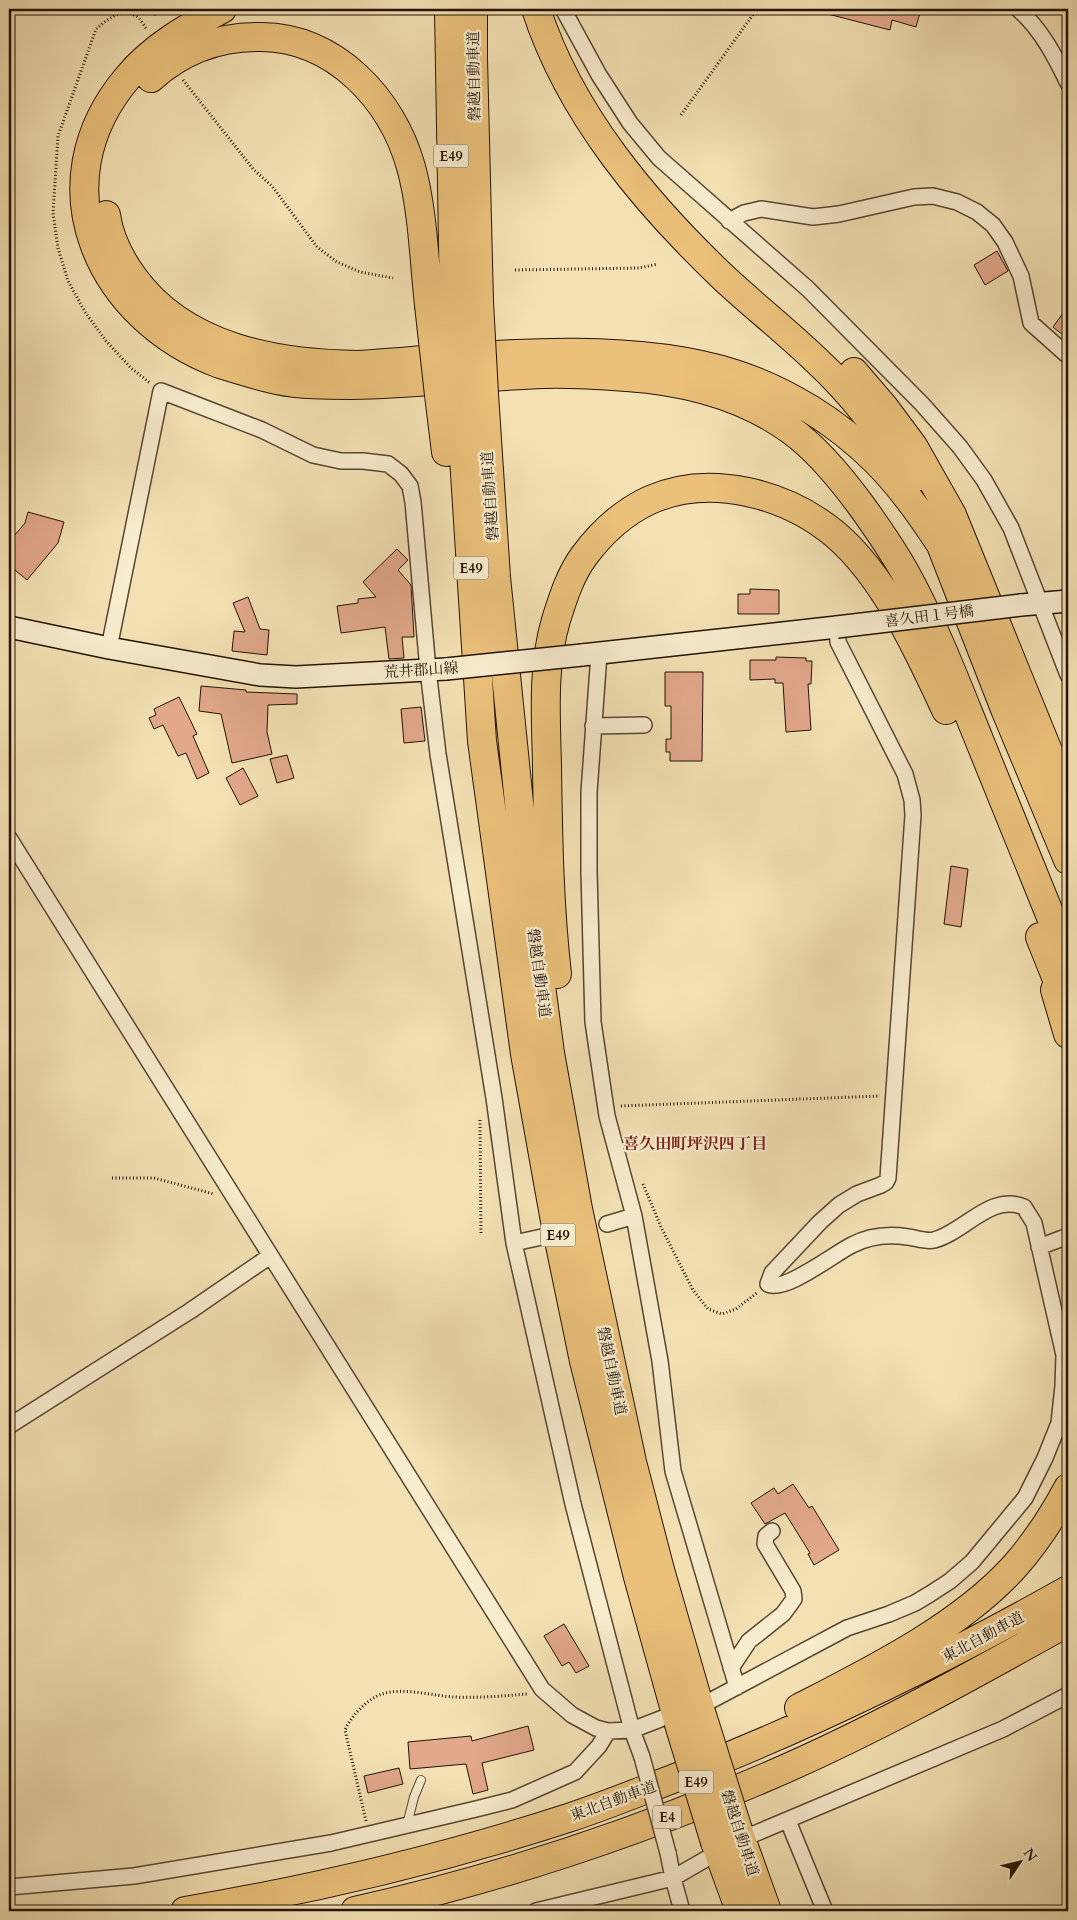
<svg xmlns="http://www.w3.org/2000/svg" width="1077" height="1920" font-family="Cardo,'Noto Serif JP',serif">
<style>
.building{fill:#e2a88c;stroke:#231204}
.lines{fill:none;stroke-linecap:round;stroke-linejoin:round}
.service-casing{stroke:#574630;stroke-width:10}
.minor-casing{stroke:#574630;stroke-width:18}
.secondary-casing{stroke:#231204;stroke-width:24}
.motorway-casing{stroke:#231204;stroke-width:30}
.path{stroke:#231204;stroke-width:3;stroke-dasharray:1 2.5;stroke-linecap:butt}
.service{stroke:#f7ecce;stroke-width:8}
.minor{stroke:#f7ecce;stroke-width:15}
.secondary{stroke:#f7ecce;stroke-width:21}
.motorway{stroke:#eac07a;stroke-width:28}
.minor-bridge-casing{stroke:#574630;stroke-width:18;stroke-linecap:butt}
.secondary-bridge-casing{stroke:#231204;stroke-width:24;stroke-linecap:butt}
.motorway-bridge-casing{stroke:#231204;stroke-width:30;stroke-linecap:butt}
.minor-bridge{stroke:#f7ecce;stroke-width:15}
.secondary-bridge{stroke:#f7ecce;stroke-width:21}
.motorway-bridge{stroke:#eac07a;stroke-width:28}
.labels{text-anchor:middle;stroke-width:4.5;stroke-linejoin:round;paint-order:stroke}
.shield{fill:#f7ecce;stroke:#635341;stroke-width:1}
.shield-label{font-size:14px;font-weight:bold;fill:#231204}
.street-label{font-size:15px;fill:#231204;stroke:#f7ecce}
.neighbourhood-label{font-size:16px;font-weight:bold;fill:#7a1f14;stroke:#f7ecce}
</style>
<rect width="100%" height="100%" fill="#f3e1b4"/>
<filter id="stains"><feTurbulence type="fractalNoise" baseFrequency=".004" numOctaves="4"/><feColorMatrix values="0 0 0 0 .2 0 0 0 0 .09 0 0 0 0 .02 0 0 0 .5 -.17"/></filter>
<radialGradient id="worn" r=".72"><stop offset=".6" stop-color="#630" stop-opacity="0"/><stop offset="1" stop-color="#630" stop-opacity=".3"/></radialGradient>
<path class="building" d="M825 9H921L916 27 892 20 890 30 824 13Z
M997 251 1008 271 985 285 974 265Z
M1068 306V339L1053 327Z
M28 512 64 522 58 543 27 580 9 565V542L25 523Z
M397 549 408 560 398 570 411 585 414 637H402L404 658 389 659 385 627 341 633 337 606 358 603V599L376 597 363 582Z
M750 589 779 590V614H738V594H750Z
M248 597 260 629 269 630 267 655 232 651 234 631 245 632 233 603Z
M776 657 806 658V661H812L811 684H808L811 730 786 732 783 683H775V679L750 680V660H776Z
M665 672H703L702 761H670V752H666V739H671V706H665Z
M201 686 246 690V692L297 694V704L268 705 267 732 272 754 232 763 221 714 199 711Z
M179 697 197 734 193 736 209 773 197 779 186 753 178 756 163 725 154 729 149 718 156 715 154 709Z
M421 707 425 741 404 743 401 709Z
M287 755 294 778 277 783 270 759Z
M243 768 258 796 240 805 226 778Z
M951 866 968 869 961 927 944 924Z
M793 1484 809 1508 812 1506 839 1550 814 1565 808 1554 810 1553 785 1513 765 1524 751 1503 774 1488 778 1494Z
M564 1624 589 1666 576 1673 569 1662 562 1666 544 1636Z
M528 1726 534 1750 482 1763 488 1790 473 1794 466 1764 410 1769 408 1742 471 1736 472 1741Z
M399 1768 403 1784 368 1793 364 1776Z"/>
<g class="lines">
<defs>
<path id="service" d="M407 1825 414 1797 421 1780"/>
<path id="minor" d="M563 9 599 75 630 123 659 158 808 289 922 404 960 447 984 480 1011 528 1068 675
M1018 9C1041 29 1055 56 1068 83
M729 221 744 213 761 209 813 217 839 214 914 197 933 196 957 202 977 212 993 225 1005 242 1021 276 1031 323 1068 356
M109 648 161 391 262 430 313 455 341 461H363L388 464 401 474 410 486 413 502 428 670 438 754 494 1098 514 1243 573 1504 632 1730 642 1757
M599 654 589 792V872L593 1022 607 1116 634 1216 660 1361 673 1471 737 1687
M593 726 644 725
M9 838 542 1689 572 1715 596 1728 608 1731 632 1730 663 1718
M607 1224 634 1216
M514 1243 542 1237
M1039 1247 1063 1238
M9 1426 190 1311 270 1256
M731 1668 749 1641 783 1614 794 1599 793 1591 765 1544 766 1536 772 1531
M712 1700 847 1628 889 1614 915 1603 930 1594 950 1581 972 1562 1025 1498 1045 1458 1059 1423 1063 1386 1064 1355 1034 1223 1024 1207C990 1193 965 1232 934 1240 926 1242 916 1238 908 1237 889 1234 869 1236 852 1245 835 1253 785 1293 768 1284L772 1273 820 1222 839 1205 857 1194 881 1185 886 1182 888 1178 913 815 912 800 905 774 838 642 837 627
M788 1821 825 1911
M754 1834 1003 1729 1068 1695
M668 1853 673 1878 682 1911
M9 1887 134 1876 331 1843 476 1809 512 1800 575 1772 599 1746 608 1731
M536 1911 673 1878 706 1859"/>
<path id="secondary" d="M1021 605 1068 601
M9 627 109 648 260 675 296 677 446 669
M582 655 837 627"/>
<path id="motorway" d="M222 9C188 27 153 47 128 77 37 184 98 319 220 364 239 370 258 376 277 380 301 385 327 385 352 385 416 384 480 376 544 374 571 373 599 375 627 377 686 381 743 395 792 431 818 450 840 477 860 504 876 526 892 549 906 574 935 627 957 685 980 742 1009 814 1039 886 1068 959
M449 9 454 303
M473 9V58L479 302
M536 9C570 114 646 204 725 279 754 306 786 331 815 359 853 394 885 436 911 480
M151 78C182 50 220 36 262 37 335 38 392 99 411 167 423 211 424 260 429 305
M106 215C109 237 120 259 133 277 184 348 276 364 358 365 475 357 622 338 735 374 787 391 837 422 876 461 903 488 924 519 945 551
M854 372 884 407 913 446 952 515 1068 800
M484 394 496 577 527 881 550 1053 578 1209 632 1462 660 1570 701 1712
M439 395 446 452
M460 395 482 741 525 1054 555 1221 584 1361 638 1577 678 1721
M937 535 1005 709 1068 860
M1040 937 1068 1007
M557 974C549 905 548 835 547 766 546 718 542 667 556 620 563 598 570 575 584 556 601 533 624 512 650 500 711 473 787 494 836 535 885 577 919 652 946 710
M1055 990 1068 1034
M799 1708C871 1671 960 1627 1015 1566 1036 1542 1053 1516 1068 1488
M738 1830 767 1911
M715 1842 740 1911
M185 1911C315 1889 442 1859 568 1818 602 1807 636 1793 670 1780 808 1727 940 1662 1068 1590
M355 1911C498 1879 637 1833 771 1775 873 1731 971 1676 1068 1622"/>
</defs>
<use href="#service" class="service-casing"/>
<use href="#minor" class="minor-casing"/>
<use href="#secondary" class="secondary-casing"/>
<use href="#motorway" class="motorway-casing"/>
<path class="path" d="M151 9 156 15
M146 28C143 24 140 18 136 16 121 7 107 20 96 29L58 136 53 213 58 248 68 281 85 312 106 341 131 368 150 383
M183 80 254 170 272 186 317 247 337 262 360 272 393 278
M681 115 757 9
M515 270 639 268 658 264
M621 1106 880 1096
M480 1120 481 1235
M112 1178H154L214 1194
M643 1184 661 1227 693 1290 708 1309 722 1314 736 1309 758 1292
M366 1821 345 1730C351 1716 367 1699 382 1694 402 1687 434 1696 454 1697 479 1698 503 1696 527 1694"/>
<use href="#service" class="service"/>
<use href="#minor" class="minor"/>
<use href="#secondary" class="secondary"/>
<use href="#motorway" class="motorway"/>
<defs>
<path id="minor-bridge" d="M642 1757 668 1853"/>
<path id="secondary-bridge" d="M837 627 1021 605
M446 669 582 655"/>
<path id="motorway-bridge" d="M479 302 484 394
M454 303 460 395
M429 305 439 395
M701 1712 738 1830
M678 1721 715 1842"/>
</defs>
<use href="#minor-bridge" class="minor-bridge-casing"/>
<use href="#secondary-bridge" class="secondary-bridge-casing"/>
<use href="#motorway-bridge" class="motorway-bridge-casing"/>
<use href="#minor-bridge" class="minor-bridge"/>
<use href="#secondary-bridge" class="secondary-bridge"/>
<use href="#motorway-bridge" class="motorway-bridge"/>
</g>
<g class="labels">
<g class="shield">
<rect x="433.5" y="144.5" width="35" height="23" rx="4"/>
<rect x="453.5" y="556.5" width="35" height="23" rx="4"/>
<rect x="540.5" y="1223.5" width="35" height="23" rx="4"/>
<rect x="678.5" y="1770.5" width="35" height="23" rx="4"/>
<rect x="653" y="1805.5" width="28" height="23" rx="4"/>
</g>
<g class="shield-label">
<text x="451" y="161">E49</text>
<text x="471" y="573">E49</text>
<text x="558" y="1240">E49</text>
<text x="696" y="1787">E49</text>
<text x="667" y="1822">E4</text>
</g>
<g class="street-label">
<text transform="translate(474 76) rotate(-91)" y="5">磐越自動車道</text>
<text transform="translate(490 496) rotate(-94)" y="5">磐越自動車道</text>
<text transform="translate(929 616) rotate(-7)" y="5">喜久田１号橋</text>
<text transform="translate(421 670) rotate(-4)" y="5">荒井郡山線</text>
<text transform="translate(539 973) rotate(82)" y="5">磐越自動車道</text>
<text transform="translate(612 1371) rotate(78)" y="5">磐越自動車道</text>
<text transform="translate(983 1637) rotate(-28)" y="5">東北自動車道</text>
<text transform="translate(613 1801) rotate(-20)" y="5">東北自動車道</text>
<text transform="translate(740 1833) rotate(72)" y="5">磐越自動車道</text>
</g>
<g class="neighbourhood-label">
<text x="695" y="1149">喜久田町坪沢四丁目</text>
</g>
</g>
<rect width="1077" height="1920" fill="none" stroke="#f3e1b4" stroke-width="30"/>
<rect x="10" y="10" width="1057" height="1900" fill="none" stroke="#231204" stroke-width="2.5"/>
<rect x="15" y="15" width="1047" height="1890" fill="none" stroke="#231204"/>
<g transform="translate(1020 1862) rotate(55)" stroke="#f7ecce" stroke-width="4" paint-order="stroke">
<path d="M0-4L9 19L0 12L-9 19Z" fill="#231204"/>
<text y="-8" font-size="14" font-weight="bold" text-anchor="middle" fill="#231204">N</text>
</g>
<rect width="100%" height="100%" filter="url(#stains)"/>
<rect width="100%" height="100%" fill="url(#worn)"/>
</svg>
